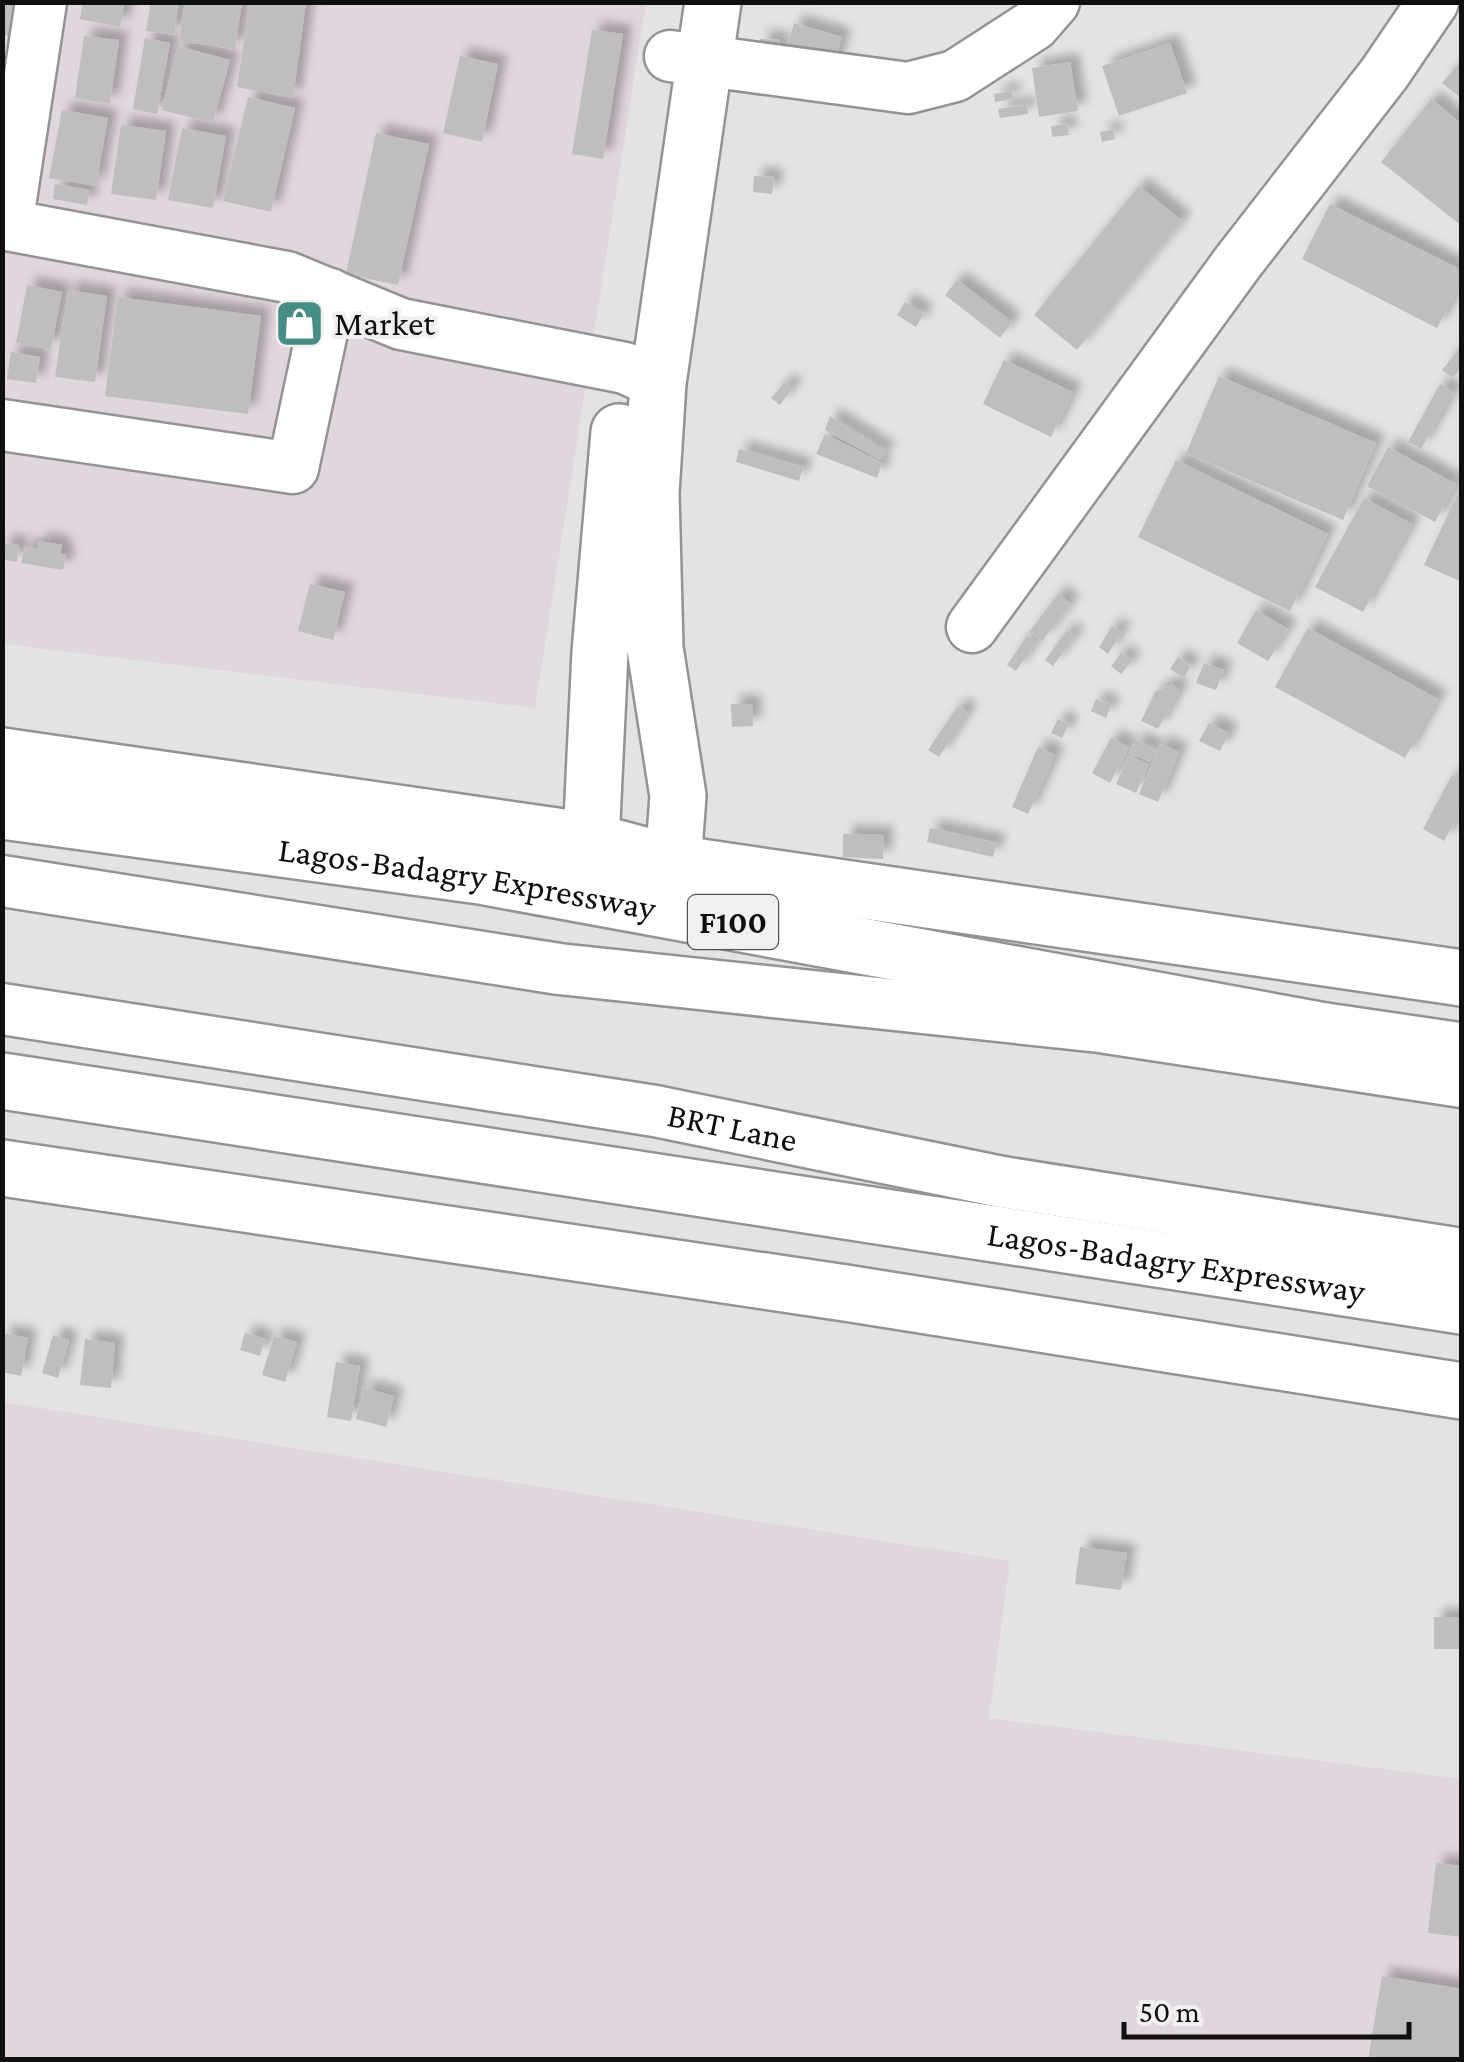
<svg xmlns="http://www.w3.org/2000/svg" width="1464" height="2062" font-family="'Crimson Pro',serif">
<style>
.built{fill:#e0d6dd}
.building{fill:#c0bdbf;filter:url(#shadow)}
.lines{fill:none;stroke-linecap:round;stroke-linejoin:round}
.minor-casing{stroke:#959294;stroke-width:55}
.major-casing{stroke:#959294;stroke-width:60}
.highway-casing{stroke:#959294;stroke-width:60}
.minor{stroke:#fff;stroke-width:50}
.major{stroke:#fff;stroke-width:55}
.highway{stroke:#fff;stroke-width:55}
.labels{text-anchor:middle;stroke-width:8;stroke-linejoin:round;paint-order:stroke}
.shield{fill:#f2eff1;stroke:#545254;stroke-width:2.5}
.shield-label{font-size:32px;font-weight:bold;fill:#100f10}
.poi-label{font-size:35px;fill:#100f10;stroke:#f2eff1;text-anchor:start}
.street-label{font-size:35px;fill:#100f10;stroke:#f2eff1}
</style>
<defs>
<filter id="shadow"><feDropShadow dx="9" dy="-9" stdDeviation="5" flood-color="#0004"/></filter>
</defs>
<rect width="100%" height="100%" fill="#e5e2e4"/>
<path class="built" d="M3 3H646L535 708 3 644Z
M2 1402 1010 1561 989 1718 1461 1779V2059H3Z"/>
<path class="building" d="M2 2H39L32 40 2 35Z
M83 2H125L120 27 80 19Z
M151 2H179L174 35 146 31Z
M185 2H242L235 49 179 41Z
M250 2H306L293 98 237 87Z
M794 23 842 37 831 77 782 63Z
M592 30 623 34 603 159 572 154Z
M84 36 119 40 110 104 75 98Z
M145 38 170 43 157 114 133 109Z
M760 39 780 40 779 64 759 62Z
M1170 43 1187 93 1119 116 1102 66Z
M178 46 230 60 213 123 162 110Z
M460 56 498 64 482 142 443 133Z
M1462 60V99L1442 83Z
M1070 62 1078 111 1039 117 1032 68Z
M1012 91 1013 99 995 102 994 94Z
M248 97 295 108 271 212 223 201Z
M1431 99 1462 124V226L1381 162Z
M1027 105 1028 114 1000 118 998 109Z
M62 110 108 118 96 186 49 178Z
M1067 124 1069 135 1052 137 1051 126Z
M121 125 166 131 156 200 111 194Z
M182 128 226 136 213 208 168 200Z
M1113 129 1115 139 1102 142 1100 132Z
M376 133 429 144 398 285 346 274Z
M754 176 774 177 772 194 753 192Z
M55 184 89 190 87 205 53 199Z
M1139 186 1182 221 1077 350 1034 315Z
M1330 204 1462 270V282L1437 328 1302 259Z
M957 280 1012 322 1000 338 945 295Z
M27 285 62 292 51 349 16 343Z
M68 290 107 296 95 382 55 377Z
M118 297 261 316 248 414 105 396Z
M905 302 924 313 916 327 897 315Z
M1462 345V367L1453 378 1442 370Z
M11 352 40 357 36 383 7 379Z
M1004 360 1073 392 1051 437 983 404Z
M1219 376 1376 443 1343 520 1186 453Z
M785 382 793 388 780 405 771 398Z
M1440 384 1453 392 1421 449 1408 442Z
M830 416 886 451 881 460 825 430Z
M825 434 882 463 877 478 816 454Z
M1388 447 1456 484 1435 522 1367 486Z
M739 449 803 467 799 481 736 462Z
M1176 460 1328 534 1290 611 1138 537Z
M1462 485V582L1424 565Z
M1364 498 1412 524 1363 612 1315 587Z
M38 541 62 545 60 554H66L63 570 21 563 25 547 37 549Z
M2 543 19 545 17 562 2 559Z
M310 584 345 592 333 640 298 631Z
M1058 594 1071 604 1042 641 1029 632Z
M1256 610 1288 629 1268 661 1237 643Z
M1112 626 1122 632 1108 654 1099 647Z
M1308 628 1438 699 1405 758 1275 687Z
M1067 630 1075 636 1053 666 1045 660Z
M1027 636 1036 642 1016 671 1007 665Z
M1121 653 1132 661 1121 674 1111 666Z
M1178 657 1191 666 1184 678 1170 669Z
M1204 663 1224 670 1216 690 1196 683Z
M1172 684 1180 690 1158 729 1141 721 1155 692Z
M1096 699 1111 705 1106 718 1091 711Z
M731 704H752L753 726 732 727Z
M958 706 968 713 939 757 928 750Z
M1058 719 1069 724 1062 738 1051 733Z
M1209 723 1229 733 1220 751 1199 741Z
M1111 738 1129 747 1110 783 1092 773Z
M1136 740 1155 749 1150 762 1130 753Z
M1160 744 1179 752 1158 802 1139 794Z
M1038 747 1055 755 1028 814 1012 807Z
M1129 756 1149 764 1136 793 1116 784Z
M1452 775 1462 780V809L1444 841 1423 829Z
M930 828 997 843 993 857 927 842Z
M843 834 884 835 883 859 843 857Z
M2 1333 28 1338 21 1376 2 1372Z
M245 1333 265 1339 260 1356 240 1350Z
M53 1335 69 1340 58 1378 42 1373Z
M274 1336 297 1342 285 1382 262 1375Z
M85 1339 115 1343 111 1388 80 1385Z
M336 1362 360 1366 351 1421 327 1417Z
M364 1388 394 1396 386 1427 356 1419Z
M1080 1547 1127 1553 1121 1590 1075 1584Z
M1434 1617H1462V1649H1434Z
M1436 1863 1462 1866V1937L1428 1933Z
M1382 1976 1462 1989V2060H1368Z"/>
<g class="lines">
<defs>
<g id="minor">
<path d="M41 2 7 225 287 277 401 324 625 368 658 383"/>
<path d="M670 56 908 88 955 76 1034 25 1054 2"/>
<path d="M2 425 293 468 330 294"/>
<path d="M972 627 1238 262 1384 74 1433 2"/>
<path d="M2 881 559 969 1100 1027 1462 1082"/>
<path id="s1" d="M2 1009 655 1111 1002 1182 1462 1254"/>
</g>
<path id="major" d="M2 756 591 841 673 863 1462 978
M591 841 600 652 619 432
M673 863 678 796 655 648 651 493 658 383 713 2
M2 1168 852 1294 1462 1391"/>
<g id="highway">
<path id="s2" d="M2 811 480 876 1325 1031 1462 1051"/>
<path id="s3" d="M2 1081 1462 1306"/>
</g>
</defs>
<use href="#minor" class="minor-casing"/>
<use href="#major" class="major-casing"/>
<use href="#highway" class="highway-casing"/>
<use href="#minor" class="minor"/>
<use href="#major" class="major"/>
<use href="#highway" class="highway"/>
</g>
<defs>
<symbol id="shop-square" viewBox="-11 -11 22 22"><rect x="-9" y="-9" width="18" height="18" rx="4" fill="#468d85" stroke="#f2eff1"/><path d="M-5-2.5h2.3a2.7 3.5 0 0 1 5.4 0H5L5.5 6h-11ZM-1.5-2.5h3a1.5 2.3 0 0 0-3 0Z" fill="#fff"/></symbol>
</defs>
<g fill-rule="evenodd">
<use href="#shop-square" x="272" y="296" width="55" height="55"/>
</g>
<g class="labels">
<rect class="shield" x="688" y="895" width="90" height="54" rx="8"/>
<g class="shield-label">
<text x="733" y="933">F100</text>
</g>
<g class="poi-label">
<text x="334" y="335">Market</text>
</g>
<g class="street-label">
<text dy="12" stroke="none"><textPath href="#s2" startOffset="470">Lagos-Badagry Expressway</textPath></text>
<text dy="12" stroke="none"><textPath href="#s1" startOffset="740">BRT Lane</textPath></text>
<text dy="12" stroke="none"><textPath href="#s3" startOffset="1188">Lagos-Badagry Expressway</textPath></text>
</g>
</g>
<rect width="1464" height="2062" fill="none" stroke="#100f10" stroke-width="10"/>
<path d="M1124 2022v15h285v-15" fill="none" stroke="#100f10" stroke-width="5"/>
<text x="1139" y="2022" font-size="30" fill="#100f10" stroke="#f2eff1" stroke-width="8" paint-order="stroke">50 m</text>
</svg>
